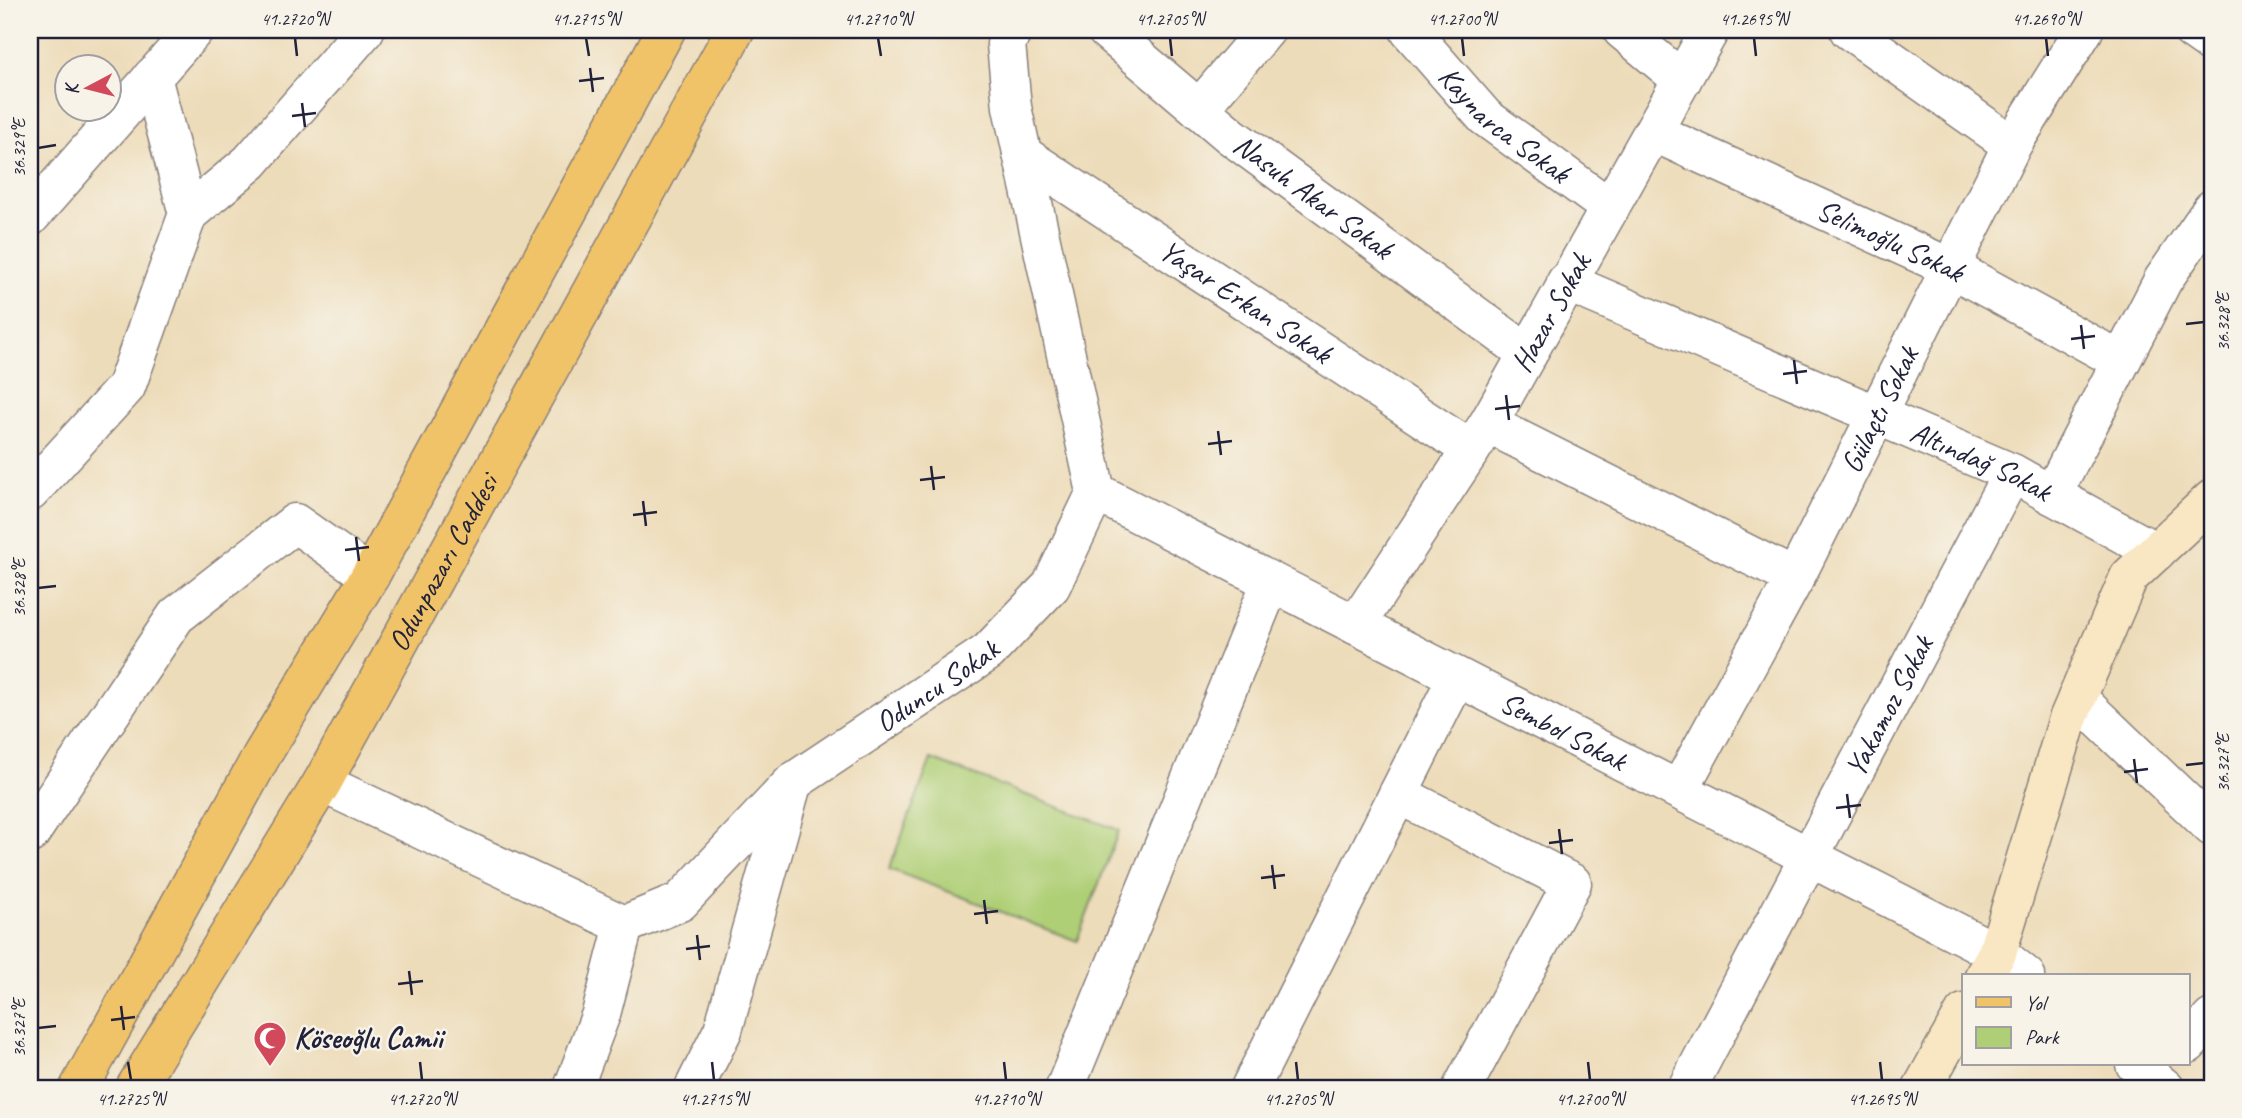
<svg xmlns="http://www.w3.org/2000/svg" width="2242" height="1118" font-family="Caveat,sans-serif">
<style>
.green{fill:#afcf76;stroke:#687858;stroke-width:2}
.lines{fill:none;stroke-linecap:round;stroke-linejoin:round}
.street-casing{stroke:#887f7a;stroke-width:41}
.secondary-casing{stroke:#887f7a;stroke-width:41}
.primary-casing{stroke:#887f7a;stroke-width:41}
.street{stroke:#fff;stroke-width:38}
.secondary{stroke:#f9e7c3;stroke-width:38}
.primary{stroke:#f1c369;stroke-width:38}
.ticks{fill:none;stroke:#22223b;stroke-width:2.5}
.labels{text-anchor:middle;stroke-width:5;stroke-linejoin:round;paint-order:stroke}
.street-label{font-size:30px;fill:#22223b;stroke:#f7f3e8}
.poi-label{font-size:30px;font-weight:bold;fill:#22223b;stroke:#f7f3e8;text-anchor:start}
.neatline{fill:none;stroke:#22223b;stroke-width:2.5}
.ticks-label{font-size:18px;text-anchor:middle;fill:#22223b}
</style>
<rect width="100%" height="100%" fill="#f7f3e8"/>
<filter id="ink" filterUnits="userSpaceOnUse"><feTurbulence type="fractalNoise" baseFrequency=".0143" numOctaves="2"/><feDisplacementMap in="SourceGraphic" scale="14" xChannelSelector="R" yChannelSelector="G"/><feConvolveMatrix kernelMatrix="1 2 1 2 8 2 1 2 1" color-interpolation-filters="sRGB"/></filter>
<filter id="wash" filterUnits="userSpaceOnUse"><feTurbulence type="fractalNoise" baseFrequency=".00686" numOctaves="4" result="noise"/><feDisplacementMap in="SourceGraphic" scale="28" xChannelSelector="R" yChannelSelector="G"/><feGaussianBlur stdDeviation="1.57" result="paint"/><feColorMatrix in="noise" values="0 0 0 0 0 0 0 0 0 0 0 0 0 0 0 0 0 1.4 0 .05"/><feComposite in="paint" operator="in"/></filter>
<g filter="url(#wash)">
<rect width="100%" height="100%" fill="#eddcb9"/>
<path class="green" d="M931 759 1119 830 1077 941 889 869Z"/>
</g>
<g filter="url(#ink)">
<g class="lines">
<defs>
<g id="street">
<path id="s1" d="M1106 30 1231 136 1528 354"/>
<path id="s2" d="M1409 30 1485 117 1610 208"/>
<path d="M1622 30 1682 80"/>
<path d="M1849 30 2012 145"/>
<path d="M2192 30 2212 44"/>
<path d="M152 77 188 214"/>
<path d="M1199 109 1266 30"/>
<path id="s3" d="M1653 132 1951 268 2121 361"/>
<path id="s4" d="M1022 154 1471 450"/>
<path d="M30 217 194 30"/>
<path id="s5" d="M1566 282 2012 473 2156 552"/>
<path d="M1488 424 1795 578"/>
<path d="M30 492 126 387 188 214 250 162 365 30"/>
<path id="s6" d="M1096 492 1997 953 2026 976"/>
<path d="M2052 495 2163 280 2212 209"/>
<path id="s7" d="M1356 625 1488 424 1710 30"/>
<path d="M2077 698 2212 827"/>
<path id="s8" d="M322 783 624 925 680 902 793 782 988 652 1051 586 1096 492 1012 107 1006 44 1013 30"/>
<path id="s9" d="M1679 790 1795 578 2012 145 2084 30"/>
<path d="M1398 794 1572 883 1462 1088"/>
<path d="M30 834 176 616 295 523 370 576"/>
<path d="M2188 1044 2212 1018"/>
<path d="M2135 1064 2165 1088"/>
<path d="M573 1088 601 1014 624 925"/>
<path d="M694 1088 723 1030 791 788"/>
<path d="M1065 1088 1271 582"/>
<path d="M1250 1088 1457 677"/>
<path id="s10" d="M1687 1088 2012 473"/>
</g>
<path id="secondary" d="M1984 976 1997 953 2068 719 2129 577 2212 499
M1922 1088 1964 1013"/>
<g id="primary">
<path d="M79 1088 262 755 370 576 666 30"/>
<path id="s11" d="M135 1088 322 783 735 30"/>
</g>
</defs>
<use href="#street" class="street-casing"/>
<use href="#secondary" class="secondary-casing"/>
<use href="#primary" class="primary-casing"/>
<use href="#street" class="street"/>
<use href="#secondary" class="secondary"/>
<use href="#primary" class="primary"/>
</g>
</g>
<path class="ticks" d="M295 38 297 56M586 38 589 56M878 38 881 56M1170 38 1172 56M1462 38 1464 56M1754 38 1756 56M2046 38 2048 56M590 68 593 92M579 81 604 78M302 103 305 127M292 116 316 113M38 148 56 145M2186 324 2204 322M2081 325 2084 349M2071 339 2095 336M1794 360 1797 384M1783 374 1807 371M1506 395 1509 420M1495 409 1520 406M1218 431 1221 455M1208 444 1232 441M931 466 934 490M920 480 945 477M643 501 646 526M633 515 657 512M356 537 359 561M345 550 369 547M38 588 56 586M2134 759 2137 783M2186 765 2204 763M2124 772 2148 769M1847 794 1850 818M1836 808 1861 805M1559 829 1562 854M1549 843 1573 840M1272 865 1275 889M1261 878 1285 875M984 900 987 924M974 914 998 911M697 935 700 960M686 949 710 946M409 971 412 995M398 984 423 981M121 1006 124 1030M111 1020 135 1017M38 1028 56 1026M128 1062 131 1080M420 1062 422 1080M712 1062 714 1080M1004 1062 1006 1080M1296 1062 1298 1080M1588 1062 1590 1080M1880 1062 1882 1080"/>
<defs>
<symbol id="mosque-pin" viewBox="-11 -11 22 30"><path d="M0 17L-7.5 6A9.5 9.5 0 1 1 7.5 6Z" fill="#d1495b" stroke="#f7f3e8"/><path d="M3.5-4.9A6 6 0 1 0 3.5 4.9A5 5 0 1 1 3.5-4.9Z" fill="#fff"/></symbol>
</defs>
<g fill-rule="evenodd">
<use href="#mosque-pin" x="251" y="1019" width="38" height="52"/>
</g>
<g class="labels">
<g class="street-label">
<text dy="10" stroke="none"><textPath href="#s2" startOffset="135">Kaynarca Sokak</textPath></text>
<text dy="10" stroke="none"><textPath href="#s1" startOffset="266">Nasuh Akar Sokak</textPath></text>
<text dy="10" stroke="none"><textPath href="#s3" startOffset="261">Selimoğlu Sokak</textPath></text>
<text dy="10" stroke="none"><textPath href="#s4" startOffset="268">Yaşar Erkan Sokak</textPath></text>
<text dy="10" stroke="none"><textPath href="#s7" startOffset="368">Hazar Sokak</textPath></text>
<text dy="10" stroke="none"><textPath href="#s9" startOffset="430">Gülaçtı Sokak</textPath></text>
<text dy="10" stroke="none"><textPath href="#s5" startOffset="452">Altındağ Sokak</textPath></text>
<text dy="10" stroke="none"><textPath href="#s11" startOffset="609">Odunpazarı Caddesi</textPath></text>
<text dy="10" stroke="none"><textPath href="#s8" startOffset="732">Oduncu Sokak</textPath></text>
<text dy="10" stroke="none"><textPath href="#s10" startOffset="432">Yakamoz Sokak</textPath></text>
<text dy="10" stroke="none"><textPath href="#s6" startOffset="525">Sembol Sokak</textPath></text>
</g>
<g class="poi-label">
<text x="294" y="1048">Köseoğlu Camii</text>
</g>
</g>
<rect width="2242" height="1118" fill="none" stroke="#f7f3e8" stroke-width="77"/>
<rect x="1962" y="974" width="228" height="91" fill="#f7f3e8" stroke="#a29fa3" stroke-width="2"/>
<rect x="1976" y="997" width="35" height="10" fill="#f1c369" stroke="#a29fa3" stroke-width="2"/>
<text x="2025" y="1010" font-size="21" fill="#22223b">Yol</text>
<rect x="1976" y="1027" width="35" height="21" fill="#afcf76" stroke="#a29fa3" stroke-width="2"/>
<text x="2025" y="1044" font-size="21" fill="#22223b">Park</text>
<g transform="translate(88 88) rotate(263)"><circle r="33" fill="#f7f3e8" stroke="#a29fa3" stroke-width="2"/>
<path d="M0-5L12 26L0 18L-12 26Z" fill="#d1495b"/>
<text y="-10" font-size="19" font-weight="bold" text-anchor="middle" fill="#22223b">K</text>
</g>
<rect x="38" y="38" width="2166" height="1042" class="neatline"/>
<g class="ticks-label">
<text x="295" y="25">41.2720°N</text>
<text x="586" y="25">41.2715°N</text>
<text x="878" y="25">41.2710°N</text>
<text x="1170" y="25">41.2705°N</text>
<text x="1462" y="25">41.2700°N</text>
<text x="1754" y="25">41.2695°N</text>
<text x="2046" y="25">41.2690°N</text>
<text transform="translate(19 148) rotate(-90)" y="6">36.329°E</text>
<text transform="translate(2223 322) rotate(-90)" y="6">36.328°E</text>
<text transform="translate(19 588) rotate(-90)" y="6">36.328°E</text>
<text transform="translate(2223 763) rotate(-90)" y="6">36.327°E</text>
<text transform="translate(19 1028) rotate(-90)" y="6">36.327°E</text>
<text x="131" y="1105">41.2725°N</text>
<text x="422" y="1105">41.2720°N</text>
<text x="714" y="1105">41.2715°N</text>
<text x="1006" y="1105">41.2710°N</text>
<text x="1298" y="1105">41.2705°N</text>
<text x="1590" y="1105">41.2700°N</text>
<text x="1882" y="1105">41.2695°N</text>
</g>
</svg>
